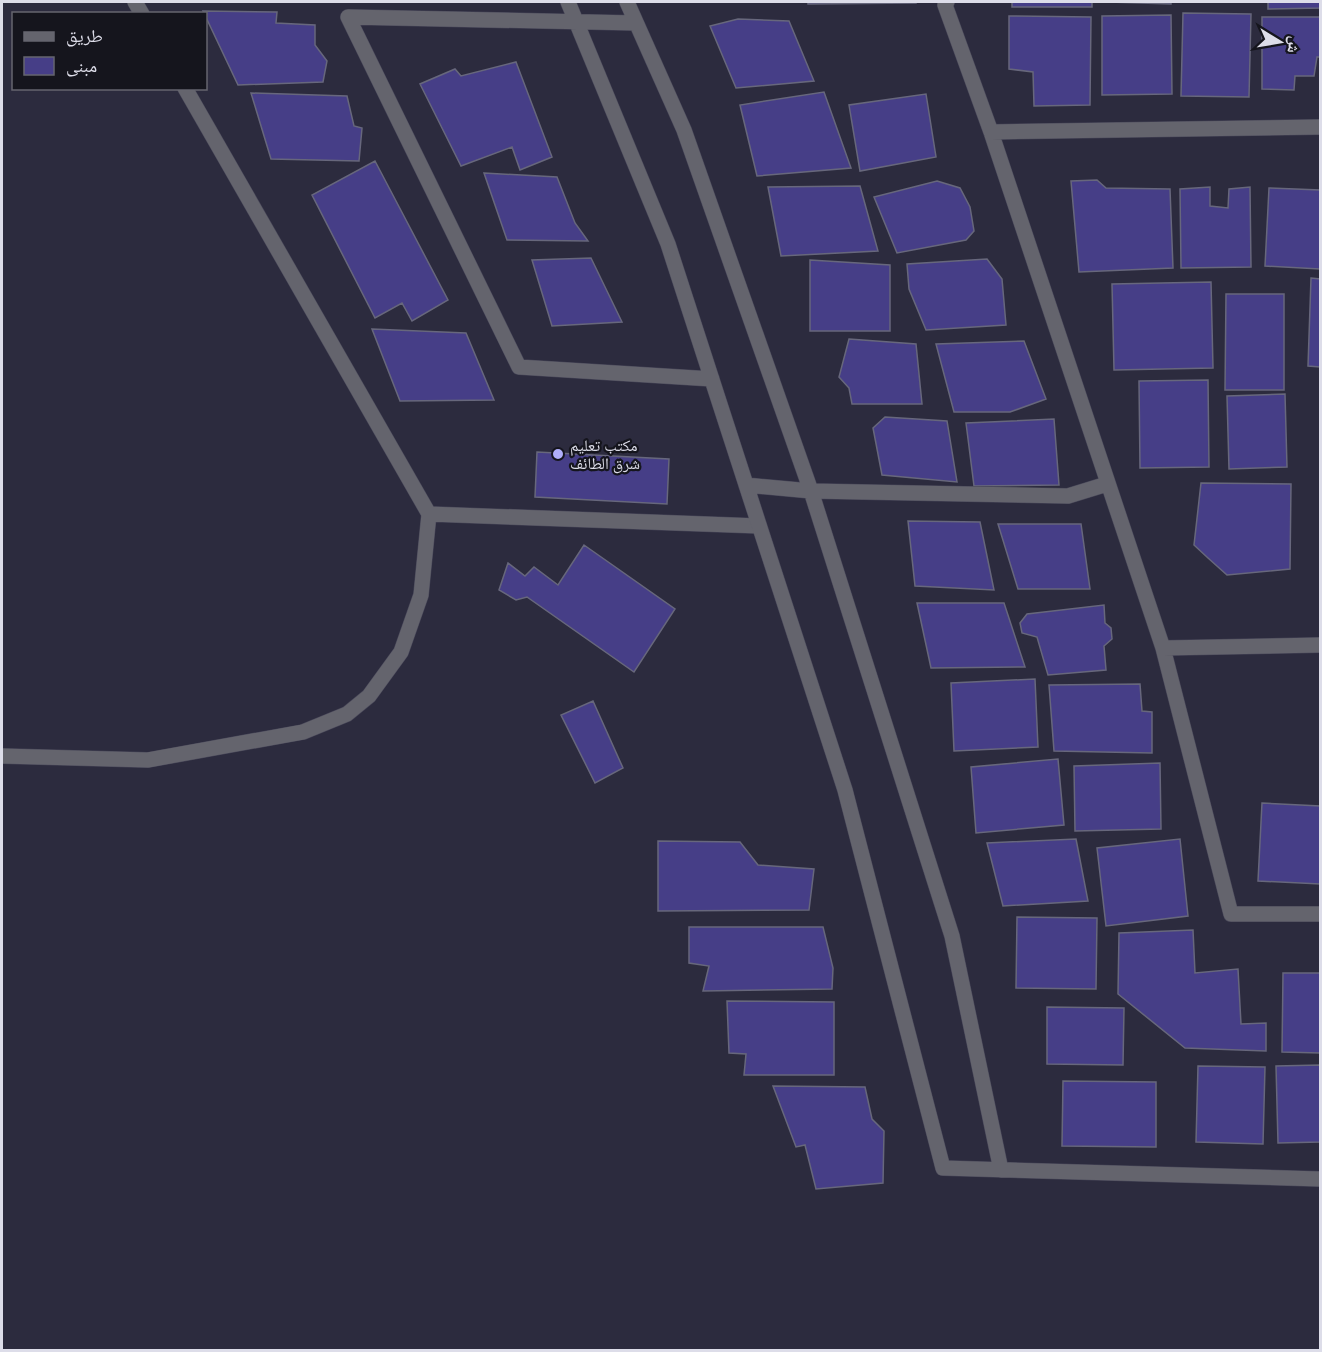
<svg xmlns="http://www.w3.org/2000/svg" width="1322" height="1352" font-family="'PT Serif','Noto Naskh Arabic',serif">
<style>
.building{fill:#463e87;stroke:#67677c;stroke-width:1.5}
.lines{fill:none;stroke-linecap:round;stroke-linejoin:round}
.lane-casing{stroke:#484759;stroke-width:16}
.street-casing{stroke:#484759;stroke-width:16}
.lane{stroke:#64646d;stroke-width:15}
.street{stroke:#64646d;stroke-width:15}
.poi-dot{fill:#b0aefa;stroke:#15151d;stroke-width:2}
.labels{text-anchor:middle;stroke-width:4.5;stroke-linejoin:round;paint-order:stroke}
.poi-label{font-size:16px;fill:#dddde9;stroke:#15151d;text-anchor:start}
</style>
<rect width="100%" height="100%" fill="#2c2b3e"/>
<path class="building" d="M808 2H916V3L808 4Z
M1012 2H1092V7H1012Z
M1108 2H1171V4Z
M1268 2H1320V8L1268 9Z
M203 11 277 12 276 23 315 25V45L327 61 323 82 238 85Z
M1183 13 1251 14 1249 97 1181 96Z
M1171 15 1172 94 1102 95V16Z
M1009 16 1091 17 1090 105 1034 106 1033 72 1009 69Z
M1262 17H1320V57H1317L1314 76H1295L1294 90 1262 89Z
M738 19 789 21 814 81 736 88 710 26Z
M516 62 552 157 520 170 512 147 461 166 420 84 455 69 461 76Z
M824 92 851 168 757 176 740 105Z
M251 93 347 96 354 126 362 128 359 161 271 159Z
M926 94 936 157 860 171 849 105Z
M375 161 448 300 412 321 402 303 375 318 312 195Z
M484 173 557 177 575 223 588 241 507 240Z
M1097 180 1106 188 1170 189 1173 268 1079 272 1071 181Z
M937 181 960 188 970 207 974 231 966 240 897 253 874 197Z
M860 186 878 251 781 256 768 187Z
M1210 187V206L1228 208 1229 189 1250 187 1251 267 1181 268 1180 189Z
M1269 188 1320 190V269L1265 266Z
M591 258 622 322 552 326 532 260Z
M987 259 1002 279 1006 325 926 330 909 289 907 264Z
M810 260 890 265V331H810Z
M1311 278 1320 279V367L1308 366Z
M1211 282 1213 368 1114 370 1112 284Z
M1226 294H1284V390H1225Z
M372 329 466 333 494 400 400 401Z
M849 339 916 344 922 404H852L849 388 839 377Z
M1024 341 1046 399 1010 412H954L936 344Z
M1208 380 1209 467 1140 468 1139 381Z
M1285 394 1287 467 1229 469 1227 396Z
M885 417 947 421 957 482 882 475 873 428Z
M1054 419 1059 485 974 486 966 423Z
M537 452 669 459 667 504 535 497Z
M1201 483 1291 484 1290 569 1227 575 1208 558 1194 545Z
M908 521 980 522 994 590 915 586Z
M998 524H1081L1090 589H1018Z
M584 545 675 609 634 672 527 597 516 600 499 590 508 563 525 576 534 567 558 585Z
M917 603H1004L1025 667 931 668Z
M1104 605 1105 623 1111 628 1112 639 1104 646 1106 670 1048 675 1037 637 1022 633 1020 623 1027 614Z
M1035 679 1038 747 954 751 951 683Z
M1140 684 1142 711 1152 712V753L1054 751 1049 685Z
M593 701 623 768 595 783 561 715Z
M1058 759 1064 825 976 833 971 767Z
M1160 763 1161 829 1075 831 1074 766Z
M1262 803 1320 806V884L1258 881Z
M1076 839 1088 901 1003 906 987 843Z
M1180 839 1188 916 1106 926 1097 848Z
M658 841 740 842 758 865 814 869 809 910 658 911Z
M1017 917 1097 918 1096 989 1016 988Z
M689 927H823L833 968 832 989 703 991 709 966 689 963Z
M1193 930 1195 973 1238 969 1241 1024 1266 1023V1051L1185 1048 1118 994 1119 933Z
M1283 973H1320V1053L1282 1052Z
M727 1001 834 1002V1075H744L746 1054 729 1053Z
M1047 1007 1124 1008 1123 1065 1047 1064Z
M1320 1065V1142L1278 1143 1276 1066Z
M1198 1066 1265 1067 1263 1144 1196 1142Z
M1063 1081 1156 1082V1147L1062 1146Z
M773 1086 865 1087 872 1119 884 1131 883 1183 816 1189 805 1145 796 1147Z"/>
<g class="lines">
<defs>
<path id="lane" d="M135 2 142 14
M429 514 759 526
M2 756 148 760 303 732 347 714 369 696 401 652 421 595 429 514 185 88"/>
<path id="street" d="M568 2 668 244 845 790 943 1168 1320 1179
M627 2 684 130 811 491 952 936 1001 1170
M947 2 945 5 991 132 1163 648 1231 914H1320
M636 23 348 17 519 367 712 379
M991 132 1320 127
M746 485 811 491 1068 496 1107 484
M1163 648 1320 645"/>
</defs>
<use href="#lane" class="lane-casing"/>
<use href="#street" class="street-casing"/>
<use href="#lane" class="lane"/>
<use href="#street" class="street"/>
</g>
<circle class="poi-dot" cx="558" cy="454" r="6"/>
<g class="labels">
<g class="poi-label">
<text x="570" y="451">مكتب تعليم<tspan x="570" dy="18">شرق الطائف</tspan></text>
</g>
</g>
<rect width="1322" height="1352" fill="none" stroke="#dddde9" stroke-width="6"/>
<rect x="12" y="12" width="195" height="78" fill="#15151d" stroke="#65656f" stroke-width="1.5"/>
<rect x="24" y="32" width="30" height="9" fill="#64646d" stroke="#65656f" stroke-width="1.5"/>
<text x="66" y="42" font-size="18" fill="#dddde9">طريق</text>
<rect x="24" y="57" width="30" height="18" fill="#463e87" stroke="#65656f" stroke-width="1.5"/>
<text x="66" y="72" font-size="18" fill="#dddde9">مبنى</text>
<g transform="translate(1280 42) rotate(101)" stroke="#15151d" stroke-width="4.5" paint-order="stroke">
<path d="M0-4.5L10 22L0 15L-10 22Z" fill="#dddde9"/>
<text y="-9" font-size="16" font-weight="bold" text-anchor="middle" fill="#dddde9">ش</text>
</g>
</svg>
